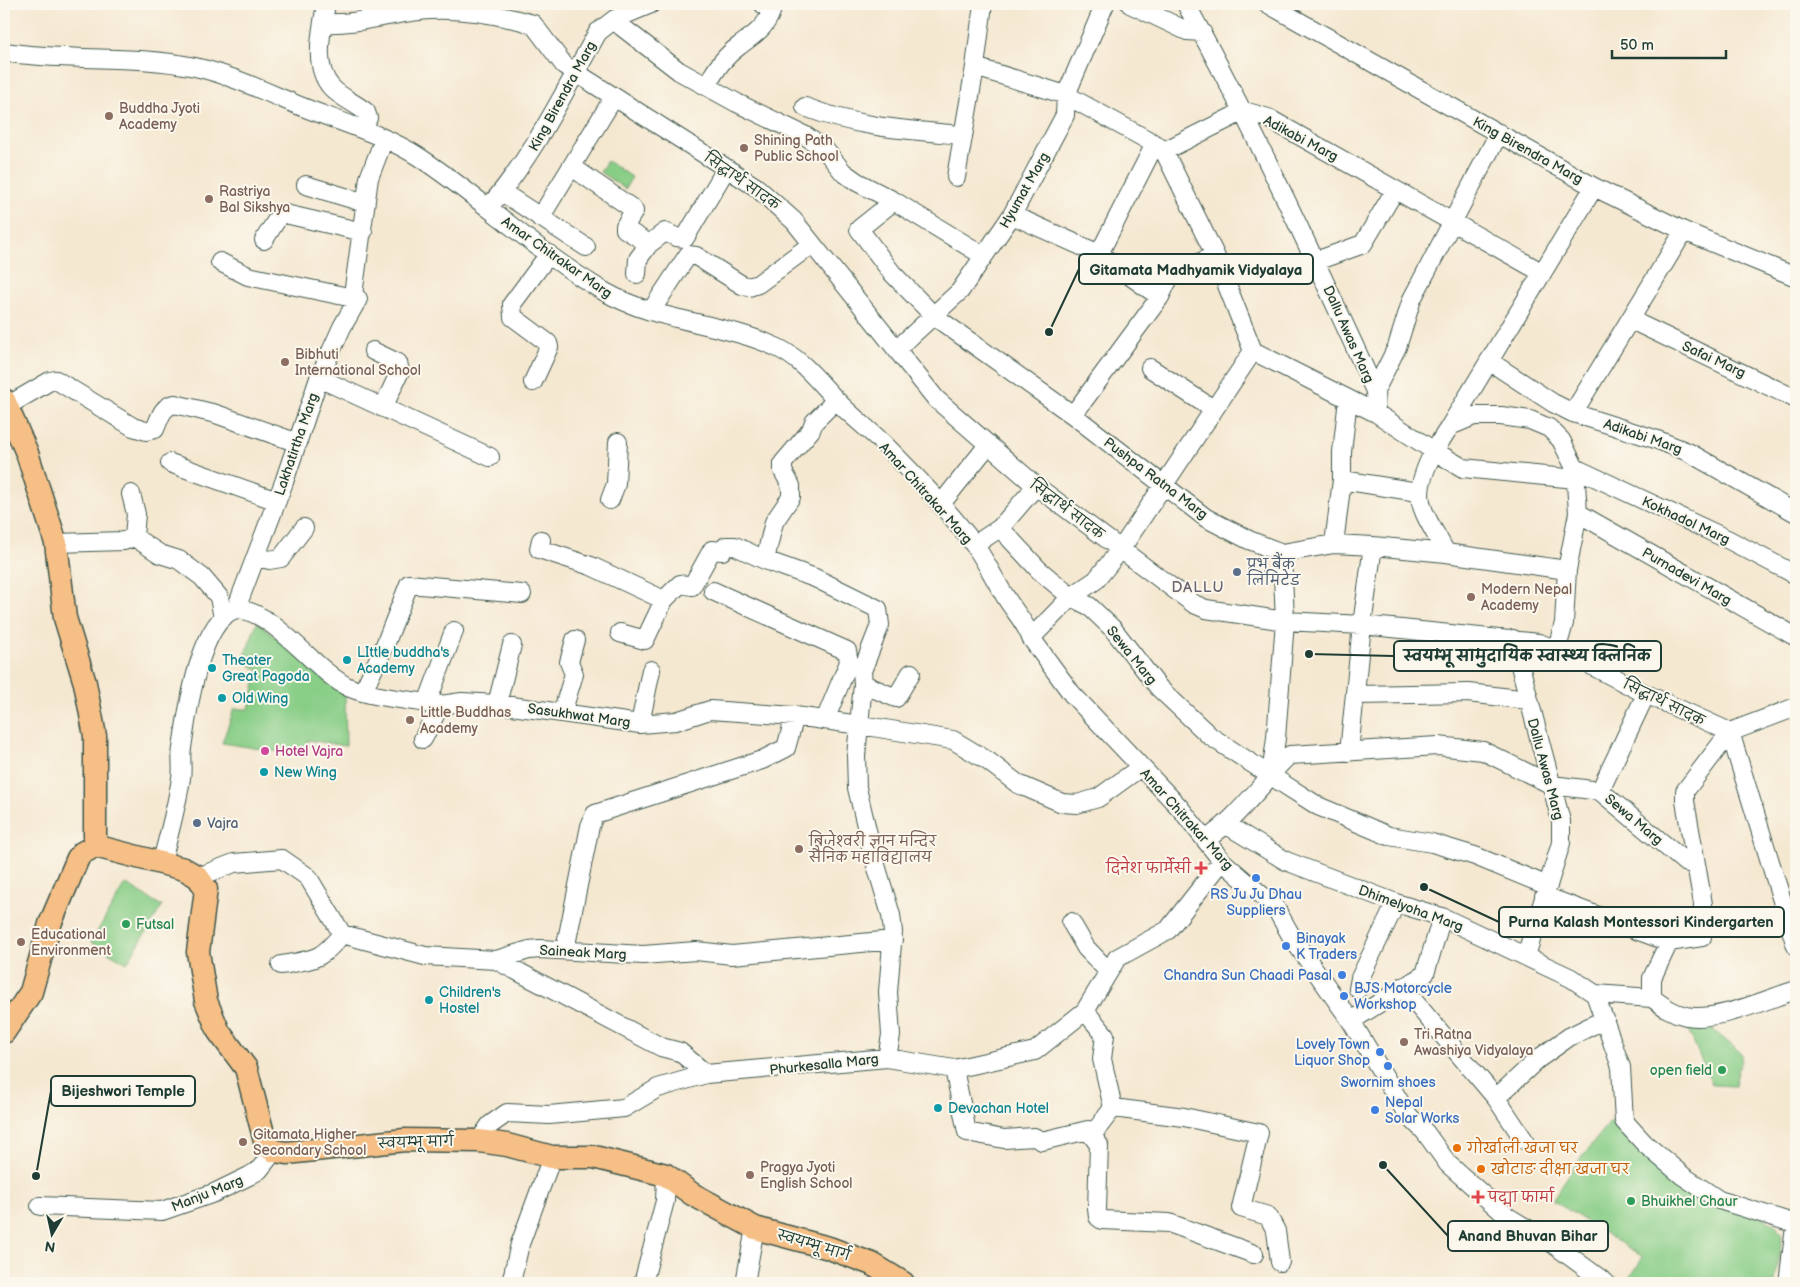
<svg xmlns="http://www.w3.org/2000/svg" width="1800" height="1287" font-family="'Balsamiq Sans','Playpen Sans Deva',sans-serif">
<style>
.green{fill:#89ce87;stroke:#54865e}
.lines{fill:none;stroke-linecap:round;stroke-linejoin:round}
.minor-casing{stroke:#3f574c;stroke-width:20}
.major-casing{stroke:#3f574c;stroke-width:25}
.minor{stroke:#fff;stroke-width:18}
.major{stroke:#f5bf86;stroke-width:22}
.education-dot{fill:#8d6e63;stroke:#fbf7ec;stroke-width:2}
.service-dot{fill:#5c6f8a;stroke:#fbf7ec;stroke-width:2}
.culture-dot{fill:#0f9aa8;stroke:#fbf7ec;stroke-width:2}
.hotel-dot{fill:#d1479c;stroke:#fbf7ec;stroke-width:2}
.health-dot{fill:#e0444e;stroke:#fbf7ec;stroke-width:2}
.shop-dot{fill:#3f7fe0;stroke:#fbf7ec;stroke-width:2}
.leisure-dot{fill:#2e9e5b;stroke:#fbf7ec;stroke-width:2}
.food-dot{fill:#e8710a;stroke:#fbf7ec;stroke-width:2}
.labels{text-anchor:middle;stroke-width:4;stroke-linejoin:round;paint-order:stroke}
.street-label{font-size:14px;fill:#1f3d34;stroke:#fbf7ec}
.education-label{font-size:14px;fill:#785e54;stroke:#fbf7ec;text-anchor:start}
.service-label{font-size:14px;fill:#4e5e75;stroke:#fbf7ec;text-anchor:start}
.culture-label{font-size:14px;fill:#0d838f;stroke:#fbf7ec;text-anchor:start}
.hotel-label{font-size:14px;fill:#b23c85;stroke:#fbf7ec;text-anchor:start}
.health-label{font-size:14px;fill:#be3a42;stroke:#fbf7ec;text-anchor:end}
.shop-label{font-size:14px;fill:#366cbe;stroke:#fbf7ec;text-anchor:start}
.leisure-label{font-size:14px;fill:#27864d;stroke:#fbf7ec;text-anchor:start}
.food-label{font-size:14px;fill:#c56008;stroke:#fbf7ec;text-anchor:start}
.neighbourhood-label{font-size:15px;letter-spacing:1px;fill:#68636e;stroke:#fbf7ec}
.leader{fill:none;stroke:#1f3d34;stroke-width:2}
.callout-dot{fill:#1f3d34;stroke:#fbf7ec;stroke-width:2}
.callout{fill:#fbf7ec;stroke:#1f3d34;stroke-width:2}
.callout-label{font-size:15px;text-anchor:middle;font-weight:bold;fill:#1f3d34}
</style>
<rect width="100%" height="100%" fill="#fbf7ec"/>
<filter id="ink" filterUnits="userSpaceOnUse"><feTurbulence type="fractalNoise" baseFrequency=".02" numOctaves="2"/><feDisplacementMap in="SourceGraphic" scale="10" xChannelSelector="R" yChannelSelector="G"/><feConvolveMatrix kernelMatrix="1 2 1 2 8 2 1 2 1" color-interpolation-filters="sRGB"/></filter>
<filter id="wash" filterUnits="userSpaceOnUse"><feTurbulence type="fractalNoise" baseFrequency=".0096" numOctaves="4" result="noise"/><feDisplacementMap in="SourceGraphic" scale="20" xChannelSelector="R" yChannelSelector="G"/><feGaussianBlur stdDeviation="1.12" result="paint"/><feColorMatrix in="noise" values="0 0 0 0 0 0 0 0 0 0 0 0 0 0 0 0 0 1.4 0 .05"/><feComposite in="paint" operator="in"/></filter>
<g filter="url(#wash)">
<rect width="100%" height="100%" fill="#f5e8d1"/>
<path class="green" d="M607 161 632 177 625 189 600 172Z
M257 622 345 693 346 746 308 740 306 756 222 743 234 709H249L258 670 243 661Z
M125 884 162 906 127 963 91 942Z
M1706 1024 1742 1054 1735 1086 1712 1085 1688 1029Z
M1611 1121 1649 1157 1775 1224 1782 1236 1775 1283H1627L1643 1257 1552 1200 1576 1164Z"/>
</g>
<g filter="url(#ink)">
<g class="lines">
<defs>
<path id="minor" d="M326 4C322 30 312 65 331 87 340 97 355 103 366 112L368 118 364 129
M983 4 975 67 1066 95 1155 144 1164 151 1215 255 1253 351 1376 413
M1130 4 1187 31 1202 32
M1186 4C1255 130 1315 260 1375 391L1376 413 1434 451 1450 426 1474 416H1501L1530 420 1549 428 1561 440 1575 468 1578 513 1567 570 1564 623 1557 648
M1268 4 1594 187 1684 231 1796 277
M615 19 622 27 679 71 737 103 806 136 826 151 843 172 857 182 894 201 984 256
M323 23C360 25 394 12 430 10 464 8 501 15 533 24L564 65 756 187 794 221 936 399 1036 486 1194 604 1206 609 1285 621 1362 625 1539 643 1571 655 1646 694 1730 732 1796 946
M4 52C67 62 132 54 195 67 231 75 266 92 300 106 340 122 383 134 419 157 483 199 539 254 605 292 658 322 721 322 776 347 802 359 817 380 836 400 851 416 870 430 886 446 916 476 947 509 973 543 985 559 994 579 1005 596 1013 610 1026 623 1031 638L1072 694 1180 808 1222 861 1275 907 1293 939 1351 1021 1407 1114 1425 1132 1448 1164 1508 1217 1553 1244 1606 1283
M707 86C714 71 725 56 739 46 752 36 765 29 771 12L763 4
M805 107C859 128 907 130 963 135
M1164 151 1244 111 1268 118 1541 272
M572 167 633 209 634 211 625 226V229L649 244 665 232 676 237 685 238 726 169
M956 177 975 67
M306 185 365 203
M502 192 586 247
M894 201 859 229 892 273 934 316 1073 415 1206 518 1249 540 1282 553 1334 544 1373 546 1446 553 1567 570
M488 208C534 155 564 92 598 32L615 19 651 4
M1012 215 1099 254 1160 297
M540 218 614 97
M264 240 281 213 363 232
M1099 254 1155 144
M1316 261 1363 244 1395 190
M220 262 248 276 358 299
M637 274 638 259 649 244
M651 311 688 255 696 256 742 285 749 287 758 284 812 244
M1631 320 1796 399
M897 349 960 291 1012 215 1065 115 1066 95 1105 4
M373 351 398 363 400 371 383 408
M1489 361 1553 403 1573 413 1655 439 1688 452 1796 513
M1150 368 1213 409
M319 378 490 457
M533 382 549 347 548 343 513 317 512 304 549 254
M1375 391 1397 347 1412 299 1499 133
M7 406 50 381 56 380 133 427 146 431 155 429C160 418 162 406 175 404L216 414 298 443
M1573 413 1684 231
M1073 415 1160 297 1169 278 1215 255
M1450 426 1594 187
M170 463 277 501
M1575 468 1729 540 1796 575
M1342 480 1418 492
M131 494 136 514 134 537
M610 500 616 484 618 442
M941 504 988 445
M1578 513 1796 637
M1000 528 1039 570 1071 597 1089 606 1113 629 1159 688 1210 736 1271 776 1318 806 1389 836 1432 843 1475 856 1548 886
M541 540 539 549 591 566 664 600 680 584 692 586 712 550 722 551 726 546H735L765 560 815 578 878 609 880 625 862 671 863 684 896 698 911 673
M56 543 124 541 134 537 160 554 179 560 202 577 219 597 223 618
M1334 544 1342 480V452L1348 399
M974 545 1000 528 1036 486
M1446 553C1422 507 1408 501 1434 451L1463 468 1576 479
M256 556 269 560 281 558 304 528
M765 560 774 522 791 497V486L783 471V463L811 430 814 422 836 400
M713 591 847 651 849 662 825 720
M236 609 284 482 319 378 342 327 358 299 353 295 369 178 384 139
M620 633 645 640 664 600
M1031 638 1071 597 1096 580 1121 549 1253 351
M1513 639 1561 821V843L1526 956
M863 684 856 756 857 788 873 855 891 915 893 932 888 992 891 1035 887 1058
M360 691 365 687 385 645 409 584 522 594
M1356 695 1468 693 1528 700
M427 703 454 631
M497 704 512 645
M562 713 574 674 569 662 575 640
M640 724 651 670
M423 739 440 705
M1349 752 1362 625 1373 546
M1271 775 1276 738 1285 621 1282 553
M1600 791 1646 694
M1227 825 1286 861 1396 903 1442 917 1571 978 1595 994
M1207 839C1230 823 1247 802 1266 781 1274 772 1279 763 1290 755L1438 746 1483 751 1552 785 1600 791 1685 862 1696 865
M151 861H162C169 834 177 806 181 778 183 768 180 758 182 748 187 714 199 621 236 609 273 610 314 670 348 687 371 697 402 699 427 703L440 705 462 702 497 704 640 724 676 721 710 710 795 716 860 725 953 740 988 761 1018 784 1062 803 1077 804 1098 798 1141 767
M198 877 234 863 282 859 308 877 342 934 425 956 496 960 529 950 540 949 643 955 696 951 732 955 893 940
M1544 896 1669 942 1702 937 1703 904 1685 801V791L1730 732 1796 707
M1071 922 1086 948 1108 971
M565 950 590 826 595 814 762 760 786 748 795 716
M496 960 661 1047 680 1052 706 1074
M281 965C315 959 320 961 342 934
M1402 987 1496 1098 1524 1140
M1358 989 1360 978 1396 903
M1595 994 1621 1067 1624 1121 1645 1144 1683 1176 1719 1200 1796 1224
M1595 994 1652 998V978L1669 942
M1652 998C1663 1006 1672 1013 1686 1016 1717 1022 1767 999 1796 990
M1085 1011 1105 1035 1102 1059 1113 1108 1184 1117 1259 1133 1241 1208 1268 1216 1276 1231 1280 1262
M1351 1021 1425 974 1442 917
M954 1069 967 1132 1004 1139 1034 1137 1042 1141 1088 1130 1099 1145 1097 1209 1098 1217 1102 1220 1169 1223 1254 1254
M1496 1098 1538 1059 1569 1037 1605 1019
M1093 1134 1113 1108
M479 1141 490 1125 507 1113 549 1115 624 1108 658 1088 706 1074 887 1058 954 1069 1035 1051 1085 1011 1117 958 1168 930 1222 861
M40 1206 162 1211 214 1193 249 1176 259 1170 274 1151
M511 1283 520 1244 552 1157
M643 1283 665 1201 666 1175
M745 1283 755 1228
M1788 1283 1796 1219"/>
<path id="major" d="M4 400 27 453 56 543 65 618 85 683 95 736V846
M4 1032 31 992 50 924 78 858 82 853 95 846 184 869 198 877 206 889 198 952 206 1001 219 1032 246 1068 266 1145 274 1151 287 1153 405 1140 479 1141 507 1145 552 1157H594L666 1175 692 1194 755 1228 829 1248 872 1264 903 1283"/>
</defs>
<use href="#minor" class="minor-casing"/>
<use href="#major" class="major-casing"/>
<use href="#minor" class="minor"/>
<use href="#major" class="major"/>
</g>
</g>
<g class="education-dot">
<circle cx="109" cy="116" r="5"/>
<circle cx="744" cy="148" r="5"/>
<circle cx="209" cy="199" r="5"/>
<circle cx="285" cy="362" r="5"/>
<circle cx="1471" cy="597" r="5"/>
<circle cx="410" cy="720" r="5"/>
<circle cx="799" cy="849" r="5"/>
<circle cx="21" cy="942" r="5"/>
<circle cx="1404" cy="1042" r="5"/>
<circle cx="243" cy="1142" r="5"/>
<circle cx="750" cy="1175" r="5"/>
</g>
<g class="service-dot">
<circle cx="1237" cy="572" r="5"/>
<circle cx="197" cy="823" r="5"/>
</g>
<g class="culture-dot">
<circle cx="347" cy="660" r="5"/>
<circle cx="212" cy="668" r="5"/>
<circle cx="222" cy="698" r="5"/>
<circle cx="264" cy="772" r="5"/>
<circle cx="429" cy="1000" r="5"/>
<circle cx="938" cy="1108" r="5"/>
</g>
<circle class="hotel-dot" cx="265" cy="751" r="5"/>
<g class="health-dot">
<path d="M1198.5 860.5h5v5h5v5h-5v5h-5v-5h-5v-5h5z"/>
<path d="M1475.5 1189.5h5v5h5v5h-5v5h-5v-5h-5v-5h5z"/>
</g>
<g class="shop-dot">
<circle cx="1256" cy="878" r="5"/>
<circle cx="1286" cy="946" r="5"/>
<circle cx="1342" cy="975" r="5"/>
<circle cx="1344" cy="996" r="5"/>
<circle cx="1380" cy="1052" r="5"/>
<circle cx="1388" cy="1066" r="5"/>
<circle cx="1375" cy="1110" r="5"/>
</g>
<g class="leisure-dot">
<circle cx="126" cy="924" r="5"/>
<circle cx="1722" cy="1070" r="5"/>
<circle cx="1631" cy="1201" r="5"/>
</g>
<g class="food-dot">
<circle cx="1457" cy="1148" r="5"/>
<circle cx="1481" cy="1169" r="5"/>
</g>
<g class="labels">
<g class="street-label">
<text transform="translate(562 96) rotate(-61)" y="5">King Birendra Marg</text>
<text transform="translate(1301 138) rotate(28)" y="5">Adikabi Marg</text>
<text transform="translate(1528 150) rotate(29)" y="5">King Birendra Marg</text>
<text transform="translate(742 181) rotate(35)" y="5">सिद्धार्थ सादक</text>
<text transform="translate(1024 190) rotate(-60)" y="5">Hyumat Marg</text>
<text transform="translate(557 257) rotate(35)" y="5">Amar Chitrakar Marg</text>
<text transform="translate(1349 334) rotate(66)" y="5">Dallu Awas Marg</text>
<text transform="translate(1714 359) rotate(25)" y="5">Safai Marg</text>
<text transform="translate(1643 436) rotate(19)" y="5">Adikabi Marg</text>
<text transform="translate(296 444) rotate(-71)" y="5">Lakhatirtha Marg</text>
<text transform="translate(1156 478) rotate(37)" y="5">Pushpa Ratna Marg</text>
<text transform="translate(926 493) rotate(48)" y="5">Amar Chitrakar Marg</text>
<text transform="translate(1067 509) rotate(37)" y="5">सिद्धार्थ सादक</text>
<text transform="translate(1686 520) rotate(25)" y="5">Kokhadol Marg</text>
<text transform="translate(1687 576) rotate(30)" y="5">Purnadevi Marg</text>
<text transform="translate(1132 655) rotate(51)" y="5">Sewa Marg</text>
<text transform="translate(1664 702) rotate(26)" y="5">सिद्धार्थ सादक</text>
<text transform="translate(579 715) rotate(8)" y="5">Sasukhwat Marg</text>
<text transform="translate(1546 769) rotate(75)" y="5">Dallu Awas Marg</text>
<text transform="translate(1187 819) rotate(48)" y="5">Amar Chitrakar Marg</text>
<text transform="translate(1634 819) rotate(40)" y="5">Sewa Marg</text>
<text transform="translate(1411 908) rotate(20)" y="5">Dhimelyoha Marg</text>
<text transform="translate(583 952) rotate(3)" y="5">Saineak Marg</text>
<text transform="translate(824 1064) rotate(-6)" y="5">Phurkesalla Marg</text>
<text transform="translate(416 1142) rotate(-2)" y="5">स्वयम्भू मार्ग</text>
<text transform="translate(207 1193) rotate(-22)" y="5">Manju Marg</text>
<text transform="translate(814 1245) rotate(17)" y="5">स्वयम्भू मार्ग</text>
</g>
<g class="education-label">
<text x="119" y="113">Buddha Jyoti<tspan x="119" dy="16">Academy</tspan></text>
<text x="754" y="145">Shining Path<tspan x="754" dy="16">Public School</tspan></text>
<text x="219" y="196">Rastriya<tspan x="219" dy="16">Bal Sikshya</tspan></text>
<text x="295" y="359">Bibhuti<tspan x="295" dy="16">International School</tspan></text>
<text x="1481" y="594">Modern Nepal<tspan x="1481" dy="16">Academy</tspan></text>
<text x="420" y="717">Little Buddhas<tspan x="420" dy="16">Academy</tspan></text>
<text x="809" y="846">बिजेश्वरी ज्ञान मन्दिर<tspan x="809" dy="16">सैनिक महाविद्यालय</tspan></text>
<text x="31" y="939">Educational<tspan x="31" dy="16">Environment</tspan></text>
<text x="1414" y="1039">Tri Ratna<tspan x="1414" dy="16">Awashiya Vidyalaya</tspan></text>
<text x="253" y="1139">Gitamata Higher<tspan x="253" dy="16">Secondary School</tspan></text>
<text x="760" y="1172">Pragya Jyoti<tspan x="760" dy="16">English School</tspan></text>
</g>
<g class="service-label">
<text x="1247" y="569">प्रभु बैंक<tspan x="1247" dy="16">लिमिटेड</tspan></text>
<text x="207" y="828">Vajra</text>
</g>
<g class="culture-label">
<text x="357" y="657">LIttle buddha's<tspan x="357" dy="16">Academy</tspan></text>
<text x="222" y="665">Theater<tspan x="222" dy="16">Great Pagoda</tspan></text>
<text x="232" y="703">Old Wing</text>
<text x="274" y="777">New Wing</text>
<text x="439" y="997">Children's<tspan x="439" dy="16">Hostel</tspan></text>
<text x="948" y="1113">Devachan Hotel</text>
</g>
<g class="hotel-label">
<text x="275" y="756">Hotel Vajra</text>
</g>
<g class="health-label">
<text x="1191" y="873">दिनेश फार्मेसी</text>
<text x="1488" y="1202" text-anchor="start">पद्मा फार्मा</text>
</g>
<g class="shop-label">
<text x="1256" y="899" text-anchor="middle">RS Ju Ju Dhau<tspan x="1256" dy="16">Suppliers</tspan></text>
<text x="1296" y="943">Binayak<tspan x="1296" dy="16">K Traders</tspan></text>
<text x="1332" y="980" text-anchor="end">Chandra Sun Chaadi Pasal</text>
<text x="1354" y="993">BJS Motorcycle<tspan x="1354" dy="16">Workshop</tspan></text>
<text x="1370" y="1049" text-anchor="end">Lovely Town<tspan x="1370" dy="16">Liquor Shop</tspan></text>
<text x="1388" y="1087" text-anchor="middle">Swornim shoes</text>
<text x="1385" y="1107">Nepal<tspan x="1385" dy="16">Solar Works</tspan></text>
</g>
<g class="leisure-label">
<text x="136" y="929">Futsal</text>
<text x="1712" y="1075" text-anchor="end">open field</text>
<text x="1641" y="1206">Bhuikhel Chaur</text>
</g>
<g class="food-label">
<text x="1467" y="1153">गोर्खाली खजा घर</text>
<text x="1491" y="1174">खोटाङ दीक्षा खजा घर</text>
</g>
<g class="neighbourhood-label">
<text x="1198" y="592">DALLU</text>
</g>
</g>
<path class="leader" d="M1049 332L1079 269M1309 654L1394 656M1424 887L1499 922M36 1176L51 1091M1383 1165L1448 1236"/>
<g class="callout-dot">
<circle cx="1049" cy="332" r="5"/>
<circle cx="1309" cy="654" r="5"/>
<circle cx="1424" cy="887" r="5"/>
<circle cx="36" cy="1176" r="5"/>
<circle cx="1383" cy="1165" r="5"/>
</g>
<g class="callout">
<rect x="1079" y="254" width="234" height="30" rx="5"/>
<rect x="1394" y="641" width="267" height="30" rx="5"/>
<rect x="1499" y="907" width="285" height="30" rx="5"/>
<rect x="51" y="1076" width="144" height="30" rx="5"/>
<rect x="1448" y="1221" width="160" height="30" rx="5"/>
</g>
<g class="callout-label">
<text x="1196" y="275">Gitamata Madhyamik Vidyalaya</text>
<text x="1527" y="661">स्वयम्भू सामुदायिक स्वास्थ्य क्लिनिक</text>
<text x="1641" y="927">Purna Kalash Montessori Kindergarten</text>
<text x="123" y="1096">Bijeshwori Temple</text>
<text x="1528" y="1241">Anand Bhuvan Bihar</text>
</g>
<rect width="1800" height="1287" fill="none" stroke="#fbf7ec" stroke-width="20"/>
<g transform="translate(52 1234) rotate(189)" stroke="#fbf7ec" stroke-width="4" paint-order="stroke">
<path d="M0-4L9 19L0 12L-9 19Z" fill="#1f3d34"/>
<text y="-8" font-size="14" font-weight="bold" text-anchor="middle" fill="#1f3d34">N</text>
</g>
<path d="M1612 50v8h114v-8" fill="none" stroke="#1f3d34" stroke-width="2.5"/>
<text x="1620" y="50" font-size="15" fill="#1f3d34" stroke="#fbf7ec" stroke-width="4" paint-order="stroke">50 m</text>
</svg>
